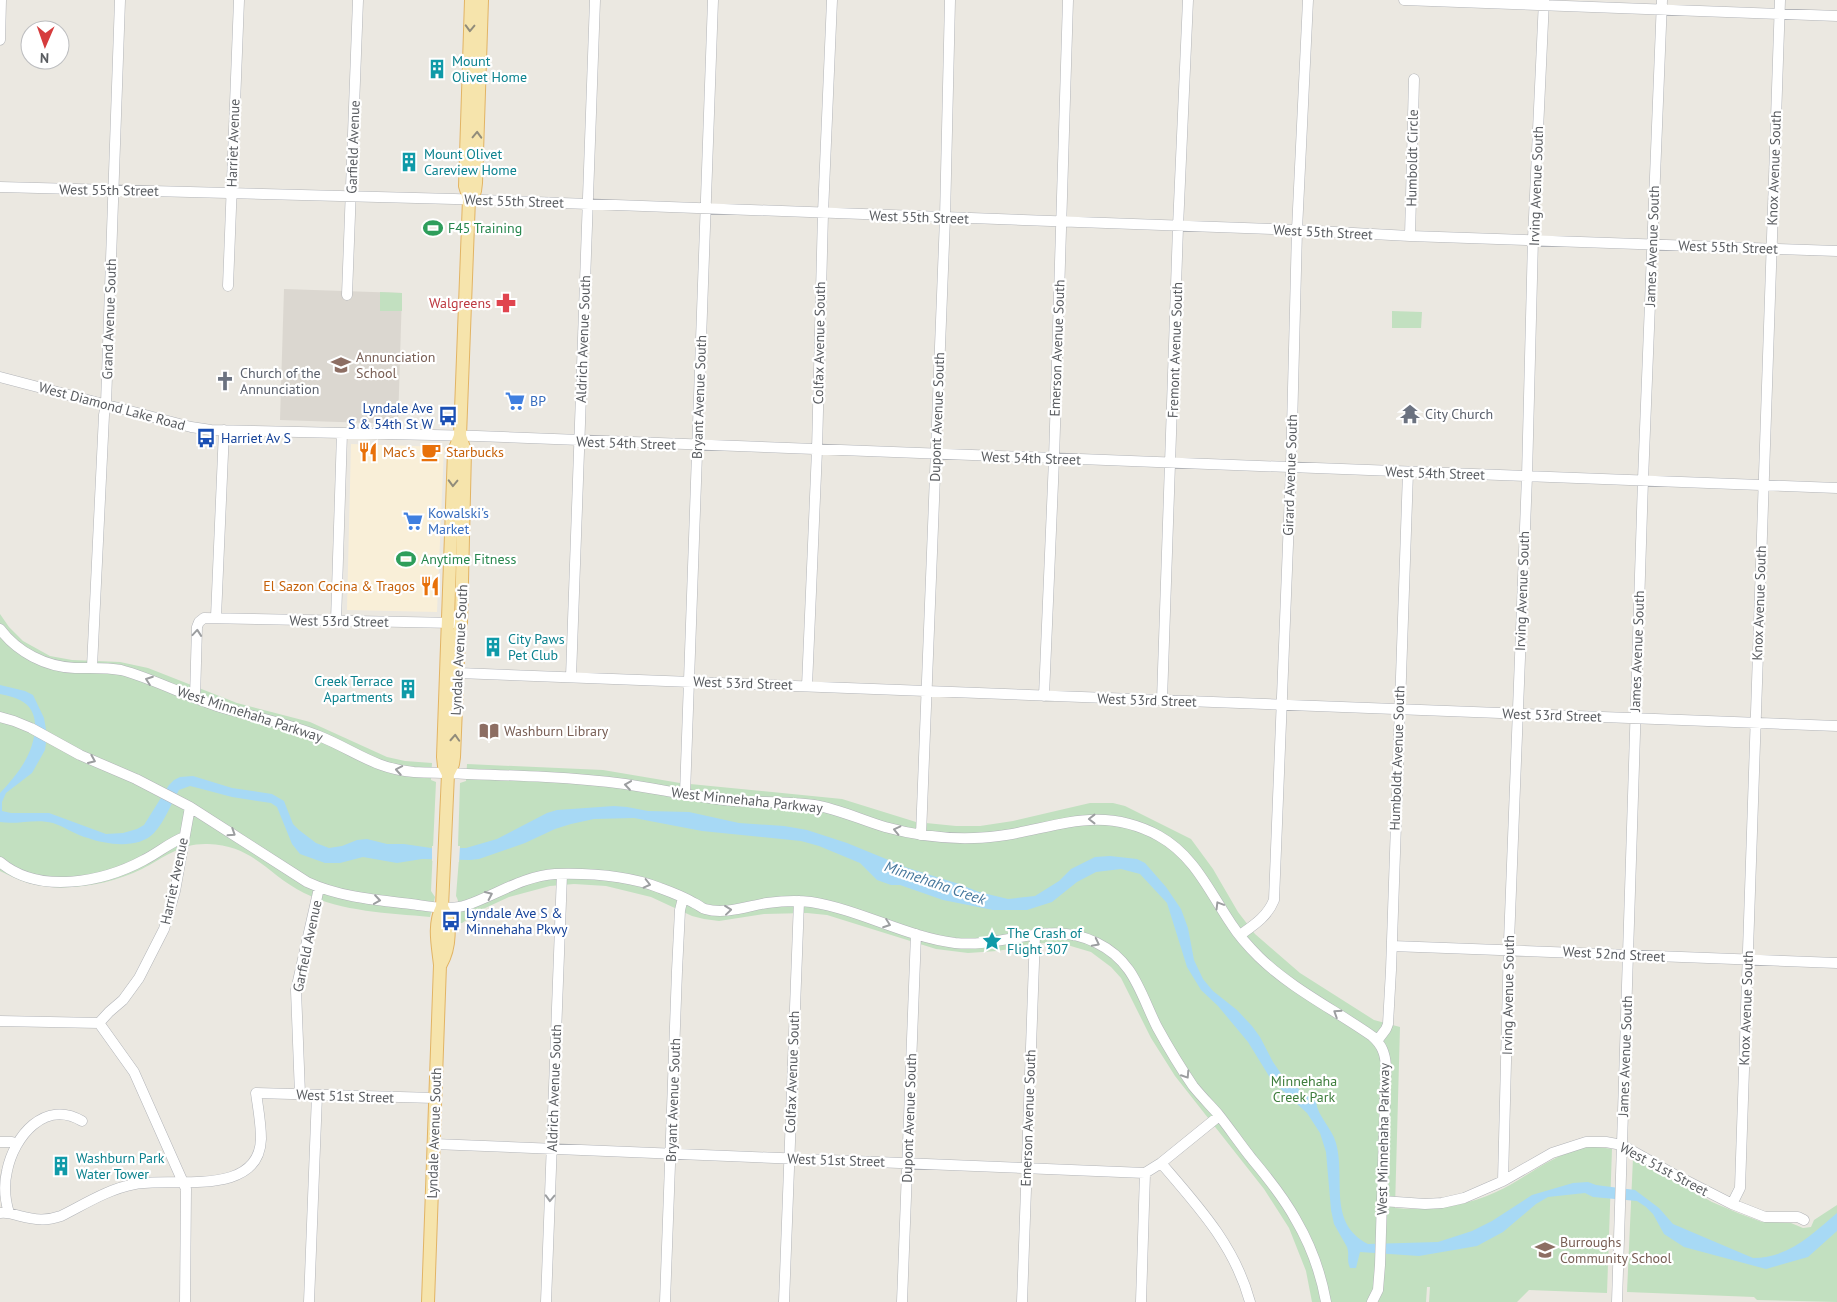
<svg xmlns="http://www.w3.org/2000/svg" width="1837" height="1302" font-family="'PT Sans',sans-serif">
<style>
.commercial{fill:#f9efd8}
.education{fill:#dbd7d0}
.green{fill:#c2e0c0}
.water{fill:#a7d9f5}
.pier{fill:#ebe8e1}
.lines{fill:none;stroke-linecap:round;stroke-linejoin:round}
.minor-casing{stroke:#b2b4b8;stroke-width:11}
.major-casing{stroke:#e2b464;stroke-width:14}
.minor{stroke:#fff;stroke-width:10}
.major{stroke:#f6e4ac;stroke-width:12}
.oneway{stroke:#918c7b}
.oneway2{stroke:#9c9ea0}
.labels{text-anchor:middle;stroke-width:4.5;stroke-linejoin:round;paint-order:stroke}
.culture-label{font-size:14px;fill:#0d838f;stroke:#fff;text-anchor:start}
.street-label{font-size:14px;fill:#5a5d61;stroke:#fff}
.leisure-label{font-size:14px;fill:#27864d;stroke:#fff;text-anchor:start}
.health-label{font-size:14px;fill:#be3a42;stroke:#fff;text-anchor:end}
.education-label{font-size:14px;fill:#785e54;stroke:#fff;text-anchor:start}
.worship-label{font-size:14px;fill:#5b616d;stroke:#fff;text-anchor:start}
.shop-label{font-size:14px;fill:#366cbe;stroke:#fff;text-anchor:start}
.transit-label{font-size:14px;fill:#164399;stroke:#fff;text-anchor:start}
.food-label{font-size:14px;fill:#c56008;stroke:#fff;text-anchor:start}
.park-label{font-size:14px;fill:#3e7d3c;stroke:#fff}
.water-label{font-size:15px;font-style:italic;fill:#44769c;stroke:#fff}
</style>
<rect width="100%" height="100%" fill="#ebe8e1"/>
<path class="commercial" d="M351 444 444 447 437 612 347 610Z"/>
<path class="education" d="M284 289 402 293 398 424 280 420Z"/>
<path class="green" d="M380 292 402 293V311H380Z
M1392 311 1422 312 1421 328H1392Z
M0 614 9 627 23 641 50 656 72 660 120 662 148 668 237 703 310 722 387 757 405 761 432 763 431 780 436 782 431 891 435 897 430 917C389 913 342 912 304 893 268 875 253 845 208 844 181 843 165 857 142 869 109 885 64 893 28 883 18 880 9 875 0 871Z
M467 764 603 770 680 783 842 799 916 822 956 826H980L1013 821 1090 803H1113L1125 806 1191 839 1213 869 1238 912 1255 934 1300 973 1374 1020 1400 1027 1395 1208C1430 1211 1463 1207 1496 1192 1526 1179 1559 1148 1593 1147 1599 1147 1606 1148 1612 1149L1607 1293 1529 1290 1517 1302H1429L1430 1287H1427L1426 1302H1312L1306 1271 1289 1228 1264 1189 1175 1076 1151 1038 1121 978 1111 967 1091 952 1064 944 1044 943 997 951 968 953 936 949 827 915 807 913 764 914 719 921 704 919 692 916 651 897 606 886 574 884 550 886 509 897 483 909 462 923H455C456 913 462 907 456 896L460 846H458L460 783 466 781Z
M1633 1158 1712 1202 1738 1213 1762 1222 1791 1223 1803 1228 1811 1227 1814 1220 1837 1205V1302L1757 1300 1754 1297 1627 1292Z"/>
<path class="water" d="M0 685 25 691 33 695 44 718 47 735 45 750 32 773 6 793 2 802V811L11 813H49L106 834 123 833 137 829 144 825 169 785 174 780 180 777 193 776 232 788 272 794 284 801 293 824 299 830 316 843 329 848 342 846 357 840 367 839 387 844H404L431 848H466L497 839 547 813 557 810 614 806 627 807 648 811 689 812 739 823 784 826 807 830 847 843 908 868 959 884 979 892 1008 899 1035 896 1059 881 1071 869 1095 857 1110 856 1137 859 1145 863 1166 887 1181 909 1188 928 1194 960 1203 979 1213 991 1237 1010 1252 1026 1260 1037 1273 1062 1284 1078 1316 1102C1318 1117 1332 1128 1336 1143 1346 1179 1327 1223 1368 1244L1438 1242 1472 1231 1492 1221 1532 1195 1573 1183 1588 1182 1596 1185 1635 1190 1659 1208 1673 1224 1753 1258C1789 1258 1812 1234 1837 1213V1231L1808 1257 1766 1269 1684 1247 1664 1234 1653 1214 1646 1207 1637 1201 1593 1197 1585 1193 1548 1197 1536 1204 1503 1232 1477 1246 1419 1256 1360 1252 1356 1268H1350C1346 1258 1350 1256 1347 1247L1334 1224 1331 1210 1326 1152 1320 1133 1307 1113 1272 1081 1248 1042 1218 1006 1201 990 1187 967 1167 903 1140 874 1121 869 1096 872 1077 882 1052 902 1027 910H993L943 900 900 885H891L877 880 860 863 819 846 801 841 702 831 634 818 594 819 571 824 555 829 525 843 479 859 470 860 422 859 397 863 363 857 340 863H325L300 854 292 844 277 807 271 803 232 797 198 788 190 786 179 790C171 804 165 821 154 833 139 849 107 845 88 838 76 835 65 827 53 823 35 818 18 825 0 822V793C18 774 35 753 35 725 35 717 32 709 26 704 19 698 9 696 0 694Z"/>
<path class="pier" d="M432 846H460L459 862 432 861Z"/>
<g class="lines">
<defs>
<path id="minor" d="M1404 0 1837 16
M0 40 1 0
M0 187 454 199 1297 230 1410 236 1837 251
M1410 236 1414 79
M228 286 239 0
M347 295 358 0
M0 377 191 427 211 430 477 436 1837 488
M216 617 224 430
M336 621 342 433
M0 629C17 652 46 667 75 668 90 668 106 667 121 670 155 679 187 697 220 707 253 717 287 723 319 736 354 750 375 769 414 772 484 775 555 775 625 784 658 789 691 796 724 800 754 803 785 801 814 805 839 809 861 820 885 827 914 835 944 839 974 838 1042 837 1091 799 1159 836 1195 856 1210 893 1232 925 1239 936 1250 948 1259 957 1292 989 1335 1010 1372 1036 1382 1045 1385 1053 1386 1066L1380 1265 1378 1290 1372 1302
M92 667 104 415 106 404 120 0
M458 673 1837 726
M571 677 595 0
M807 686 817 450 823 213 832 0
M1044 696 1054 459 1068 0
M195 698 197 627 199 622 204 618 455 623
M1162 700 1178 227 1188 0
M0 717 14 721 31 728 80 755 136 779 190 807 307 882C339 897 376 900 411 904 428 906 449 911 467 905 496 895 523 876 555 874 590 873 627 875 660 888 671 892 684 897 694 903 699 905 701 908 705 909 725 915 748 906 767 903 781 901 797 900 811 902 861 910 906 937 955 943 1005 948 1049 919 1097 943 1134 961 1140 993 1157 1027 1168 1047 1180 1067 1193 1086 1201 1096 1210 1105 1218 1114 1230 1129 1240 1144 1252 1159 1268 1178 1284 1198 1296 1220 1310 1244 1321 1274 1326 1302
M685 794 713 0
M921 835 945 218 950 0
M0 862C39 895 103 882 144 860 158 853 169 843 184 837
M1240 935C1254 925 1267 917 1274 900L1291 468 1297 230 1308 0
M1392 946 1837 963
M0 1021 99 1023
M99 1023 134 1072 186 1189 185 1302
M99 1023 109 1012 123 1000 139 978 164 929 175 891 190 807
M1377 1041 1386 1029 1388 1024 1391 970 1408 472
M300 1094 296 990 319 888
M0 1142H12L16 1144
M434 1144 1145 1173 1161 1163 1219 1116
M1161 1163C1198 1206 1235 1246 1250 1302
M1503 1181 1509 942 1527 476 1533 239 1544 0
M1382 1201 1425 1204 1442 1203 1464 1198 1503 1181 1552 1153 1586 1142H1606L1622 1145 1677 1176 1732 1204 1765 1217H1798L1804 1220
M1732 1204 1740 1188 1780 0
M0 1213C8 1212 13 1214 20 1216 35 1220 47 1221 61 1216 85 1204 108 1189 135 1184 172 1177 259 1198 261 1139 261 1123 258 1108 256 1093L435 1098
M9 1213C5 1200 4 1184 7 1171 14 1136 45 1099 82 1121
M309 1302 317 1095
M546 1302 562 874
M665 1302 677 971 680 910 683 898
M784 1302 799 901
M902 1302 916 934
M1022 1302 1035 934
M1141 1302 1145 1173
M1617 1302 1643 480 1662 0"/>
<path id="major" d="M469 199 475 191 476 183 482 0
M448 774 444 766 443 757 454 451 460 436 469 199 465 186 471 0
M441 964C450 948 452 923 442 907
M428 1302 440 965C438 946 433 925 442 907L448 774 453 764 454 757 459 633 461 624 465 451 460 436"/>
</defs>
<use href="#minor" class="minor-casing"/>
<use href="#major" class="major-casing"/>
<use href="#minor" class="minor"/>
<use href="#major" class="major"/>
</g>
<defs><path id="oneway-chevron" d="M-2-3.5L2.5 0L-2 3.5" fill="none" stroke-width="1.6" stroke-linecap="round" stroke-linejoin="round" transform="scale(1.25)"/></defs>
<g class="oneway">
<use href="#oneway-chevron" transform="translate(470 28) rotate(92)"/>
<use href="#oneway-chevron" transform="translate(477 135) rotate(-88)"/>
<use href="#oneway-chevron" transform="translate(453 483) rotate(92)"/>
<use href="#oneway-chevron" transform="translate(455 738) rotate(-87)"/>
</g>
<g class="oneway2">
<use href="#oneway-chevron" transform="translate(197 633) rotate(-85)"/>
<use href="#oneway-chevron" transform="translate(149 680) rotate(-160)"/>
<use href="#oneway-chevron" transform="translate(92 760) rotate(23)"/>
<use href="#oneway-chevron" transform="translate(399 770) rotate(-170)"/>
<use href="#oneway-chevron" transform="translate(628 785) rotate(-172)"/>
<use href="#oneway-chevron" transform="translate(1092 819) rotate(180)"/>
<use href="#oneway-chevron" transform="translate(897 830) rotate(-167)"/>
<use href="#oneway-chevron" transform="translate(232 833) rotate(33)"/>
<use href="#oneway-chevron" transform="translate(647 884) rotate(14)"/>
<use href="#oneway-chevron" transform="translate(489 895) rotate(-25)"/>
<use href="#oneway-chevron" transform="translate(377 900) rotate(8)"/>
<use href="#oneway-chevron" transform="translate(1219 905) rotate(-121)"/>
<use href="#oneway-chevron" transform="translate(728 910) rotate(-6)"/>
<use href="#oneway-chevron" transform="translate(887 924) rotate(20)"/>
<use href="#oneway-chevron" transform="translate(1096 943) rotate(27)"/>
<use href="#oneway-chevron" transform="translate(1337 1013) rotate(-147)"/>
<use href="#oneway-chevron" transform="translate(1186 1075) rotate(57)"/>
<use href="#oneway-chevron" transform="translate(550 1198) rotate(92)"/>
</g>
<defs>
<symbol id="building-bare" viewBox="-9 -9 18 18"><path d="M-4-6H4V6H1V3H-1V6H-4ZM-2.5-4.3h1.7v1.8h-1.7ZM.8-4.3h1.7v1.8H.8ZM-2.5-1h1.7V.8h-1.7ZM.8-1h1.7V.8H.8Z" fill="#0f9aa8" stroke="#fff" stroke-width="2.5" paint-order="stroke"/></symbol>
<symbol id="stadium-bare" viewBox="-9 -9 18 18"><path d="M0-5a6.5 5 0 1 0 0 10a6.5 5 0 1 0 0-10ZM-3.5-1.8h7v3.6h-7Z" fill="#2e9e5b" stroke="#fff" stroke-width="2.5" paint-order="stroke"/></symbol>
<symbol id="pharmacy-bare" viewBox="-9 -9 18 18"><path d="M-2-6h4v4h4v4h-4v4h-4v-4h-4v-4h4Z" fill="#e0444e" stroke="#fff" stroke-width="2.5" paint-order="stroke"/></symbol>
<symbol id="school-bare" viewBox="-9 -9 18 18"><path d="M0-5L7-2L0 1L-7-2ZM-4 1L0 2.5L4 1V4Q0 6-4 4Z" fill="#8d6e63" stroke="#fff" stroke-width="2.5" paint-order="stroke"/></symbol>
<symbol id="church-bare" viewBox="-9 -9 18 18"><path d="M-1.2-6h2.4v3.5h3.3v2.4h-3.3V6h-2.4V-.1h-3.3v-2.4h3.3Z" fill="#6b7280" stroke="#fff" stroke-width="2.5" paint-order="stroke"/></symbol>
<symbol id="supermarket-bare" viewBox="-9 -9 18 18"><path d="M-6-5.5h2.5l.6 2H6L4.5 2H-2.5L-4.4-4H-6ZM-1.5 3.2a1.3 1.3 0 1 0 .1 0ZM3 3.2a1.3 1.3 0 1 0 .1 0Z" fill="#3f7fe0" stroke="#fff" stroke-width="2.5" paint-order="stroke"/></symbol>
<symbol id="temple-bare" viewBox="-9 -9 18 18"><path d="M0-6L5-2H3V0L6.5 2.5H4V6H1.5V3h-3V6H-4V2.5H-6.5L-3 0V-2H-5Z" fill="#6b7280" stroke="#fff" stroke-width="2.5" paint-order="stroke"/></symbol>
<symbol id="bus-bare" viewBox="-9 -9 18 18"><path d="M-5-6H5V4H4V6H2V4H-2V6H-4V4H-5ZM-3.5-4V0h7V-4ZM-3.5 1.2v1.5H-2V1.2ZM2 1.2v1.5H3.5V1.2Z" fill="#1a4fb4" stroke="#fff" stroke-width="2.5" paint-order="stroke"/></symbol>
<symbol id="restaurant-bare" viewBox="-9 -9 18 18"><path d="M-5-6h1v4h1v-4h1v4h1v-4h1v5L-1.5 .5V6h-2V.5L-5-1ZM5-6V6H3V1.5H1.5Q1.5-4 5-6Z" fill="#e8710a" stroke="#fff" stroke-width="2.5" paint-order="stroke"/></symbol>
<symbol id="cafe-bare" viewBox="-9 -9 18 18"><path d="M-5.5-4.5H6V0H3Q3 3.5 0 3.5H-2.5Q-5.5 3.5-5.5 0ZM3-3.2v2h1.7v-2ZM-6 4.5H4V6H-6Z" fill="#e8710a" stroke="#fff" stroke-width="2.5" paint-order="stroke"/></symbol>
<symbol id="library-bare" viewBox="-9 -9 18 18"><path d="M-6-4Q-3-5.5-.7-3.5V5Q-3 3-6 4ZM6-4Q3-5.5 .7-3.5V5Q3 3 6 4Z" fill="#8d6e63" stroke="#fff" stroke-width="2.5" paint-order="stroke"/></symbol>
<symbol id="sight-bare" viewBox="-9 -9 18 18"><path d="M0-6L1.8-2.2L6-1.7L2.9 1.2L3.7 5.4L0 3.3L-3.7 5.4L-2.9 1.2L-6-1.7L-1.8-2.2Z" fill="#0f9aa8" stroke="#fff" stroke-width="2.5" paint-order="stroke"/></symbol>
</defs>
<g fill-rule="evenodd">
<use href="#building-bare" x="423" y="55" width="28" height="28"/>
<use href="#building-bare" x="395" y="148" width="28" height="28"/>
<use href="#stadium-bare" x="419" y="214" width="28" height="28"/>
<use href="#pharmacy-bare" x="492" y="289" width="28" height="28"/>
<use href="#school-bare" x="327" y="351" width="28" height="28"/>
<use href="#church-bare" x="211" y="367" width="28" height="28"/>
<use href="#supermarket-bare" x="501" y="387" width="28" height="28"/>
<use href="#temple-bare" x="1396" y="400" width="28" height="28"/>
<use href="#bus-bare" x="434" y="402" width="28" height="28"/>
<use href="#bus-bare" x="192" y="424" width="28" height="28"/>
<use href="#restaurant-bare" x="354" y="438" width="28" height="28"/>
<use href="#cafe-bare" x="417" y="438" width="28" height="28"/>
<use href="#supermarket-bare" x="399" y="507" width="28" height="28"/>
<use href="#stadium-bare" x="392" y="545" width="28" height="28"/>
<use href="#restaurant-bare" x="416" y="572" width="28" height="28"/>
<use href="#building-bare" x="479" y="633" width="28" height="28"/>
<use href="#building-bare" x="394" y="675" width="28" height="28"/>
<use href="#library-bare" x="475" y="717" width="28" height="28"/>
<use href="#bus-bare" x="437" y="907" width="28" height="28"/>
<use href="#sight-bare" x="978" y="927" width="28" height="28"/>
<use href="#building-bare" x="47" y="1152" width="28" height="28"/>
<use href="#school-bare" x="1531" y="1236" width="28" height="28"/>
</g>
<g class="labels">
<g class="culture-label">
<text x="452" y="66">Mount<tspan x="452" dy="16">Olivet Home</tspan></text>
<text x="424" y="159">Mount Olivet<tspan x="424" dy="16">Careview Home</tspan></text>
<text x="508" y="644">City Paws<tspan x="508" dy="16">Pet Club</tspan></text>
<text x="393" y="686" text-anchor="end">Creek Terrace<tspan x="393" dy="16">Apartments</tspan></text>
<text x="1007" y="938">The Crash of<tspan x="1007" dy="16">Flight 307</tspan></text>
<text x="76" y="1163">Washburn Park<tspan x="76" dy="16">Water Tower</tspan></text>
</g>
<g class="street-label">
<text transform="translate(233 143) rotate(-88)" y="5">Harriet Avenue</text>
<text transform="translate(353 147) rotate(-88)" y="5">Garfield Avenue</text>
<text transform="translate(1412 158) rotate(-89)" y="5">Humboldt Circle</text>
<text transform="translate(1774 168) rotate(-88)" y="5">Knox Avenue South</text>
<text transform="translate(1536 186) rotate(-88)" y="5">Irving Avenue South</text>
<text transform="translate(109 190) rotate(1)" y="5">West 55th Street</text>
<text transform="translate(514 201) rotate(2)" y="5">West 55th Street</text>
<text transform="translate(919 217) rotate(2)" y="5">West 55th Street</text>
<text transform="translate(1323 232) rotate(3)" y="5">West 55th Street</text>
<text transform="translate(1652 246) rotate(-88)" y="5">James Avenue South</text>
<text transform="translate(1728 247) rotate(2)" y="5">West 55th Street</text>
<text transform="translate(109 319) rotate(-88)" y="5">Grand Avenue South</text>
<text transform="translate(583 339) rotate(-88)" y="5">Aldrich Avenue South</text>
<text transform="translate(819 343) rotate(-89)" y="5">Colfax Avenue South</text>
<text transform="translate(1057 348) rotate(-88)" y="5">Emerson Avenue South</text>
<text transform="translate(1175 350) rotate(-88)" y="5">Fremont Avenue South</text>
<text transform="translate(699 397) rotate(-88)" y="5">Bryant Avenue South</text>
<text transform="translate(112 406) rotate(15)" y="5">West Diamond Lake Road</text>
<text transform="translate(937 417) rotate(-88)" y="5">Dupont Avenue South</text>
<text transform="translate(626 443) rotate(2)" y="5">West 54th Street</text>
<text transform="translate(1031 458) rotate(2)" y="5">West 54th Street</text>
<text transform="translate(1435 473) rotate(2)" y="5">West 54th Street</text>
<text transform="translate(1290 475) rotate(-88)" y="5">Girard Avenue South</text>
<text transform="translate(1522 591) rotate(-88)" y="5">Irving Avenue South</text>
<text transform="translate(1759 603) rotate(-88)" y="5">Knox Avenue South</text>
<text transform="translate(339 621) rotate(1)" y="5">West 53rd Street</text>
<text transform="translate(459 650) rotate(-87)" y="5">Lyndale Avenue South</text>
<text transform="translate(1637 651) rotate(-88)" y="5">James Avenue South</text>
<text transform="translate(743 683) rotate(2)" y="5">West 53rd Street</text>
<text transform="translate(1147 700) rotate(2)" y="5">West 53rd Street</text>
<text transform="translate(250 714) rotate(18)" y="5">West Minnehaha Parkway</text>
<text transform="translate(1552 715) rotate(2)" y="5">West 53rd Street</text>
<text transform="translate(1397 758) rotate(-88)" y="5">Humboldt Avenue South</text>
<text transform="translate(747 800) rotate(6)" y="5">West Minnehaha Parkway</text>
<text transform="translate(174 881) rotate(-78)" y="5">Harriet Avenue</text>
<text transform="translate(307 946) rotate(-78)" y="5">Garfield Avenue</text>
<text transform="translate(1614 954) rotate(3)" y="5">West 52nd Street</text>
<text transform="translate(1508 995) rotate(-89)" y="5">Irving Avenue South</text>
<text transform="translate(1746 1008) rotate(-88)" y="5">Knox Avenue South</text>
<text transform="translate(1625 1056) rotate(-88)" y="5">James Avenue South</text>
<text transform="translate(792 1072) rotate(-88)" y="5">Colfax Avenue South</text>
<text transform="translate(554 1088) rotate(-88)" y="5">Aldrich Avenue South</text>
<text transform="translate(345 1096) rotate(2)" y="5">West 51st Street</text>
<text transform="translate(673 1100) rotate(-88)" y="5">Bryant Avenue South</text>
<text transform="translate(909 1118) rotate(-88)" y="5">Dupont Avenue South</text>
<text transform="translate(1028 1118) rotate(-88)" y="5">Emerson Avenue South</text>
<text transform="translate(434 1133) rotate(-88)" y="5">Lyndale Avenue South</text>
<text transform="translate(1383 1139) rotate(-89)" y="5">West Minnehaha Parkway</text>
<text transform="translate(836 1160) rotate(2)" y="5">West 51st Street</text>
<text transform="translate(1664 1169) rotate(28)" y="5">West 51st Street</text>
</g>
<g class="leisure-label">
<text x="448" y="233">F45 Training</text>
<text x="421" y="564">Anytime Fitness</text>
</g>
<g class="health-label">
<text x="491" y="308">Walgreens</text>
</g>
<g class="education-label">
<text x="356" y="362">Annunciation<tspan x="356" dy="16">School</tspan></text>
<text x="504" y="736">Washburn Library</text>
<text x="1560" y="1247">Burroughs<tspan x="1560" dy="16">Community School</tspan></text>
</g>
<g class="worship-label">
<text x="240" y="378">Church of the<tspan x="240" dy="16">Annunciation</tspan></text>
<text x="1425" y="419">City Church</text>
</g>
<g class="shop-label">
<text x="530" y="406">BP</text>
<text x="428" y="518">Kowalski's<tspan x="428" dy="16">Market</tspan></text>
</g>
<g class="transit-label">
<text x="433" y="413" text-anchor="end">Lyndale Ave<tspan x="433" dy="16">S &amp; 54th St W</tspan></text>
<text x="221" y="443">Harriet Av S</text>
<text x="466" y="918">Lyndale Ave S &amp;<tspan x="466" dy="16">Minnehaha Pkwy</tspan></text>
</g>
<g class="food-label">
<text x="383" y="457">Mac's</text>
<text x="446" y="457">Starbucks</text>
<text x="415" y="591" text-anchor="end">El Sazon Cocina &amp; Tragos</text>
</g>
<g class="park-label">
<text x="1304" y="1086">Minnehaha<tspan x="1304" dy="16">Creek Park</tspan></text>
</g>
<g class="water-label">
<text transform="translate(935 883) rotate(19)" y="5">Minnehaha Creek</text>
</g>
</g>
<g transform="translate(45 45) rotate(182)"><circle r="24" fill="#ffffff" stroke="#bdbec0"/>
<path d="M0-4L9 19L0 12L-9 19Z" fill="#d63c3d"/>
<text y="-8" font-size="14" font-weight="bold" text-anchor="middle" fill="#5a5d61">N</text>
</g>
</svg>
